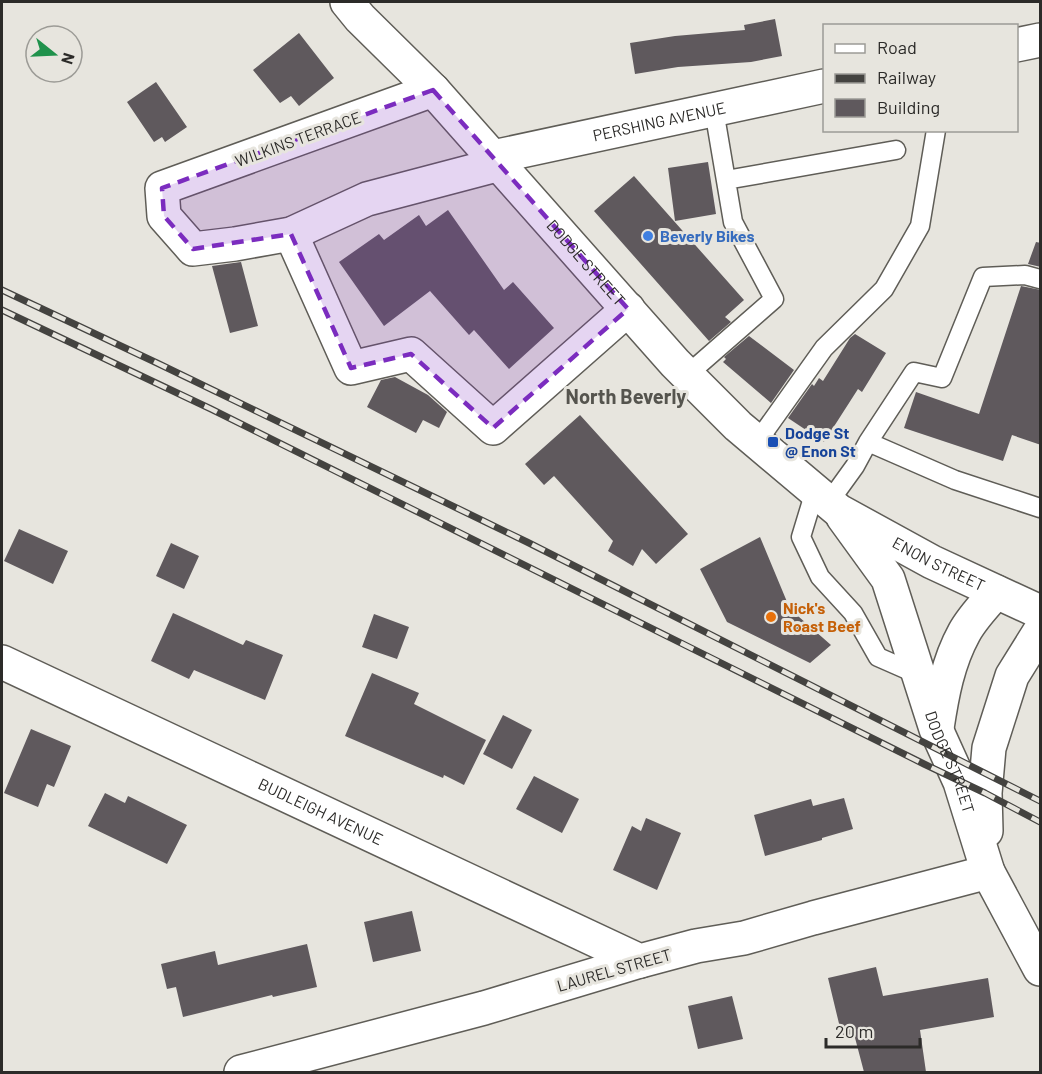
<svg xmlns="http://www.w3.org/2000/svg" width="1042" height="1074" font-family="Barlow,sans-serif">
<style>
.building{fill:#5f595d}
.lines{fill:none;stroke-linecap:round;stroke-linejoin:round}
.lane-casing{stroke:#5f5d57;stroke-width:21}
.street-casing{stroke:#5f5d57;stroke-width:36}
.secondary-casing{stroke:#5f5d57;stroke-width:36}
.lane{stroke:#fff;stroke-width:18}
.street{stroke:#fff;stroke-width:33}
.secondary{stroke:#fff;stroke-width:33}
.rail-casing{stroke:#444340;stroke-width:7}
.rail{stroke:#e7e5de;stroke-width:4.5;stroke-dasharray:14;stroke-linecap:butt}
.marked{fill:#7b2cbf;fill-opacity:0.2;stroke:#7b2cbf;stroke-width:4.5;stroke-dasharray:12 8;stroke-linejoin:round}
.shop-dot{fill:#3f7fe0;stroke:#e7e5de;stroke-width:2}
.transit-dot{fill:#1a4fb4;stroke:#e7e5de;stroke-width:2}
.food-dot{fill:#e8710a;stroke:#e7e5de;stroke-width:2}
.labels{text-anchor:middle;stroke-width:6;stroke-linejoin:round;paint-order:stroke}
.street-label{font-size:16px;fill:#2c2b29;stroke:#e7e5de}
.shop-label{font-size:16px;font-weight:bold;fill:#366cbe;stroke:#e7e5de;text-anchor:start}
.transit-label{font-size:16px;font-weight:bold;fill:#164399;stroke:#e7e5de;text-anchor:start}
.food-label{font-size:16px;font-weight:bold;fill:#c56008;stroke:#e7e5de;text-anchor:start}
.quarter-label{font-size:20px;font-weight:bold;fill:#55544e;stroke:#e7e5de}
</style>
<rect width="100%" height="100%" fill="#e7e5de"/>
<path class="building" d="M775 19 782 56 751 62 678 67 635 74 630 43 675 36 745 30 744 25Z
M299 33 334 78 299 106 291 96 280 103 253 70Z
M156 82 187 127 165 142 162 137 154 142 127 102Z
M708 162 716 214 675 221 668 168Z
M634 176 744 300 725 317 731 322 709 341 594 211Z
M448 210 504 290 513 282 554 328 509 369 474 330 469 335 430 291 384 326 339 262 379 234 384 240 419 215 426 226Z
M1036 242 1041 243V267L1028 264Z
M241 262 258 326 230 333 212 266Z
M1021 286 1041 290V445L1012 435 1003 461 904 428 916 392 979 414Z
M855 334 886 353 862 392 858 389 824 442 788 418 812 384 814 386 819 378 823 381 850 338Z
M749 336 794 370 771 403 723 362 726 359 724 357Z
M395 377 428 395 447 412 439 428 423 420 416 433 367 407 381 380Z
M580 415 688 534 656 564 642 549 633 566 608 551 613 541 554 476 544 485 525 464Z
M19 529 68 551 53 584 4 561Z
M760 537 790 609 831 645 810 663 727 622 700 569Z
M171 543 199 556 184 589 156 576Z
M173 613 243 645 246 640 283 655 265 700 194 670 189 679 151 661Z
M374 614 409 627 397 659 362 647Z
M372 673 419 693 414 704 486 740 464 785 444 775 443 778 345 736Z
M503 715 532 730 512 769 483 754Z
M31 729 71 746 54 787 47 784 38 807 4 793Z
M534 776 579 799 562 833 516 809Z
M105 793 125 803 128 796 187 825 167 864 88 826Z
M844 798 853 829 822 838V840L765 856 754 815 811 799 813 806Z
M646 818 681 833 657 890 613 870 632 826 641 831Z
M412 911 421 951 373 962 364 922Z
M307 944 317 987 273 997 272 995 183 1017 176 987 167 989 161 964 215 951 218 965Z
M876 967 883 996 988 978 994 1017 920 1030 926 1072H864L854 1034 842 1036 828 978Z
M732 996 743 1039 698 1049 688 1006Z"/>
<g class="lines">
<defs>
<path id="lane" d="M726 180 896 150
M687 375 774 299 733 222 714 110
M757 442 824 348 884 289 920 226 936 130
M868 442 955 480 1040 508
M815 491 801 537 820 577 853 613 878 657 919 675
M829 502 855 466 868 442 914 372 942 378 983 277 1025 275 1040 279"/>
<g id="street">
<path d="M1016 45 1040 40"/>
<path d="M433 90 162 188 164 216 193 249 235 244 291 234 367 199 500 164"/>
<path id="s1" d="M493 157 824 86"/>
<path d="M291 234 351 368 411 354 493 428 628 309"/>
<path d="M241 1072 484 1008 640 961"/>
</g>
<g id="secondary">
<path id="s2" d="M347 2 360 18 433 90 675 363 738 426 839 511 932 562 1040 612"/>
<path id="s3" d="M843 517 888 579 936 729 960 782 988 872 1040 969"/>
<path id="s4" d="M2 662 640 961 696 946 744 938 813 918 988 872"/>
<path d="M937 728C942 695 948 662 964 633 972 618 985 605 996 592"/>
<path d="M986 831 985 793 989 748 1012 676 1040 631"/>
</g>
</defs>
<use href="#lane" class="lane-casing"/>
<use href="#street" class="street-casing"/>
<use href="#secondary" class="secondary-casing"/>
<use href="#lane" class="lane"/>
<use href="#street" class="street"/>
<use href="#secondary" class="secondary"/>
<defs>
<path id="rail" d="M2 290 157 363 527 542 1040 801
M2 310 211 409 924 764 985 793 1040 822"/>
</defs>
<use href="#rail" class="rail-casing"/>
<use href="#rail" class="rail"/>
</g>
<path class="marked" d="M433 90 628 309 493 428 411 354 351 368 291 234 193 249 164 216 162 188Z"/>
<circle class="shop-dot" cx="648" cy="236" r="6"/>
<rect class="transit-dot" x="767" y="436" width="12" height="12" rx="3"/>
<circle class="food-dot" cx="771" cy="617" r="6"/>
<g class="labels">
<g class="street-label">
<text dy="6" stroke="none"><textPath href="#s1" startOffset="170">PERSHING AVENUE</textPath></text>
<text transform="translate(298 139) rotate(-20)" y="6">WILKINS TERRACE</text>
<text dy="6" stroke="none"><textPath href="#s2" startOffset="354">DODGE STREET</textPath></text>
<text dy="6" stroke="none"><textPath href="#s2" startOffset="822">ENON STREET</textPath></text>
<text dy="6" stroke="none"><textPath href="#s3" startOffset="270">DODGE STREET</textPath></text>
<text dy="6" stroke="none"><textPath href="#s4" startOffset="352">BUDLEIGH AVENUE</textPath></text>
<text transform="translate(614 970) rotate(-16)" y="6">LAUREL STREET</text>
</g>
<g class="shop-label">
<text x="660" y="242">Beverly Bikes</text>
</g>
<g class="transit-label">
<text x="785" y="439">Dodge St<tspan x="785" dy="18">@ Enon St</tspan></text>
</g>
<g class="food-label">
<text x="783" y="614">Nick's<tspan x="783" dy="18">Roast Beef</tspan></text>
</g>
<g class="quarter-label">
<text x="626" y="404">North Beverly</text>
</g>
</g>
<rect width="1042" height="1074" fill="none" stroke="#2c2b29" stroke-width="6"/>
<rect x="823" y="24" width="195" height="108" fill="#e7e5de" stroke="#9c9b96" stroke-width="1.5"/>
<rect x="835" y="44" width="30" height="9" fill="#ffffff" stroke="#9c9b96" stroke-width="1.5"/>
<text x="877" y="54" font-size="18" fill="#2c2b29">Road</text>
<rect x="835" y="74" width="30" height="9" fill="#444340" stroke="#9c9b96" stroke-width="1.5"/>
<text x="877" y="84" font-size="18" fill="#2c2b29">Railway</text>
<rect x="835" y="99" width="30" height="18" fill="#5f595d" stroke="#9c9b96" stroke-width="1.5"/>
<text x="877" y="114" font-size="18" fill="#2c2b29">Building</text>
<g transform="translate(54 54) rotate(108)"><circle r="28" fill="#e7e5de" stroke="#9c9b96" stroke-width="1.5"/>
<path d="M0-4.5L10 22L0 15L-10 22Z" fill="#20924c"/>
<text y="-9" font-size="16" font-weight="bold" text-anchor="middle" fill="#2c2b29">N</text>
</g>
<path d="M826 1038v9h94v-9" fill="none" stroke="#2c2b29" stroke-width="3"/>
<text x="835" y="1038" font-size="18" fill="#2c2b29" stroke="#e7e5de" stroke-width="4.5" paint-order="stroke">20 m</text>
</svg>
